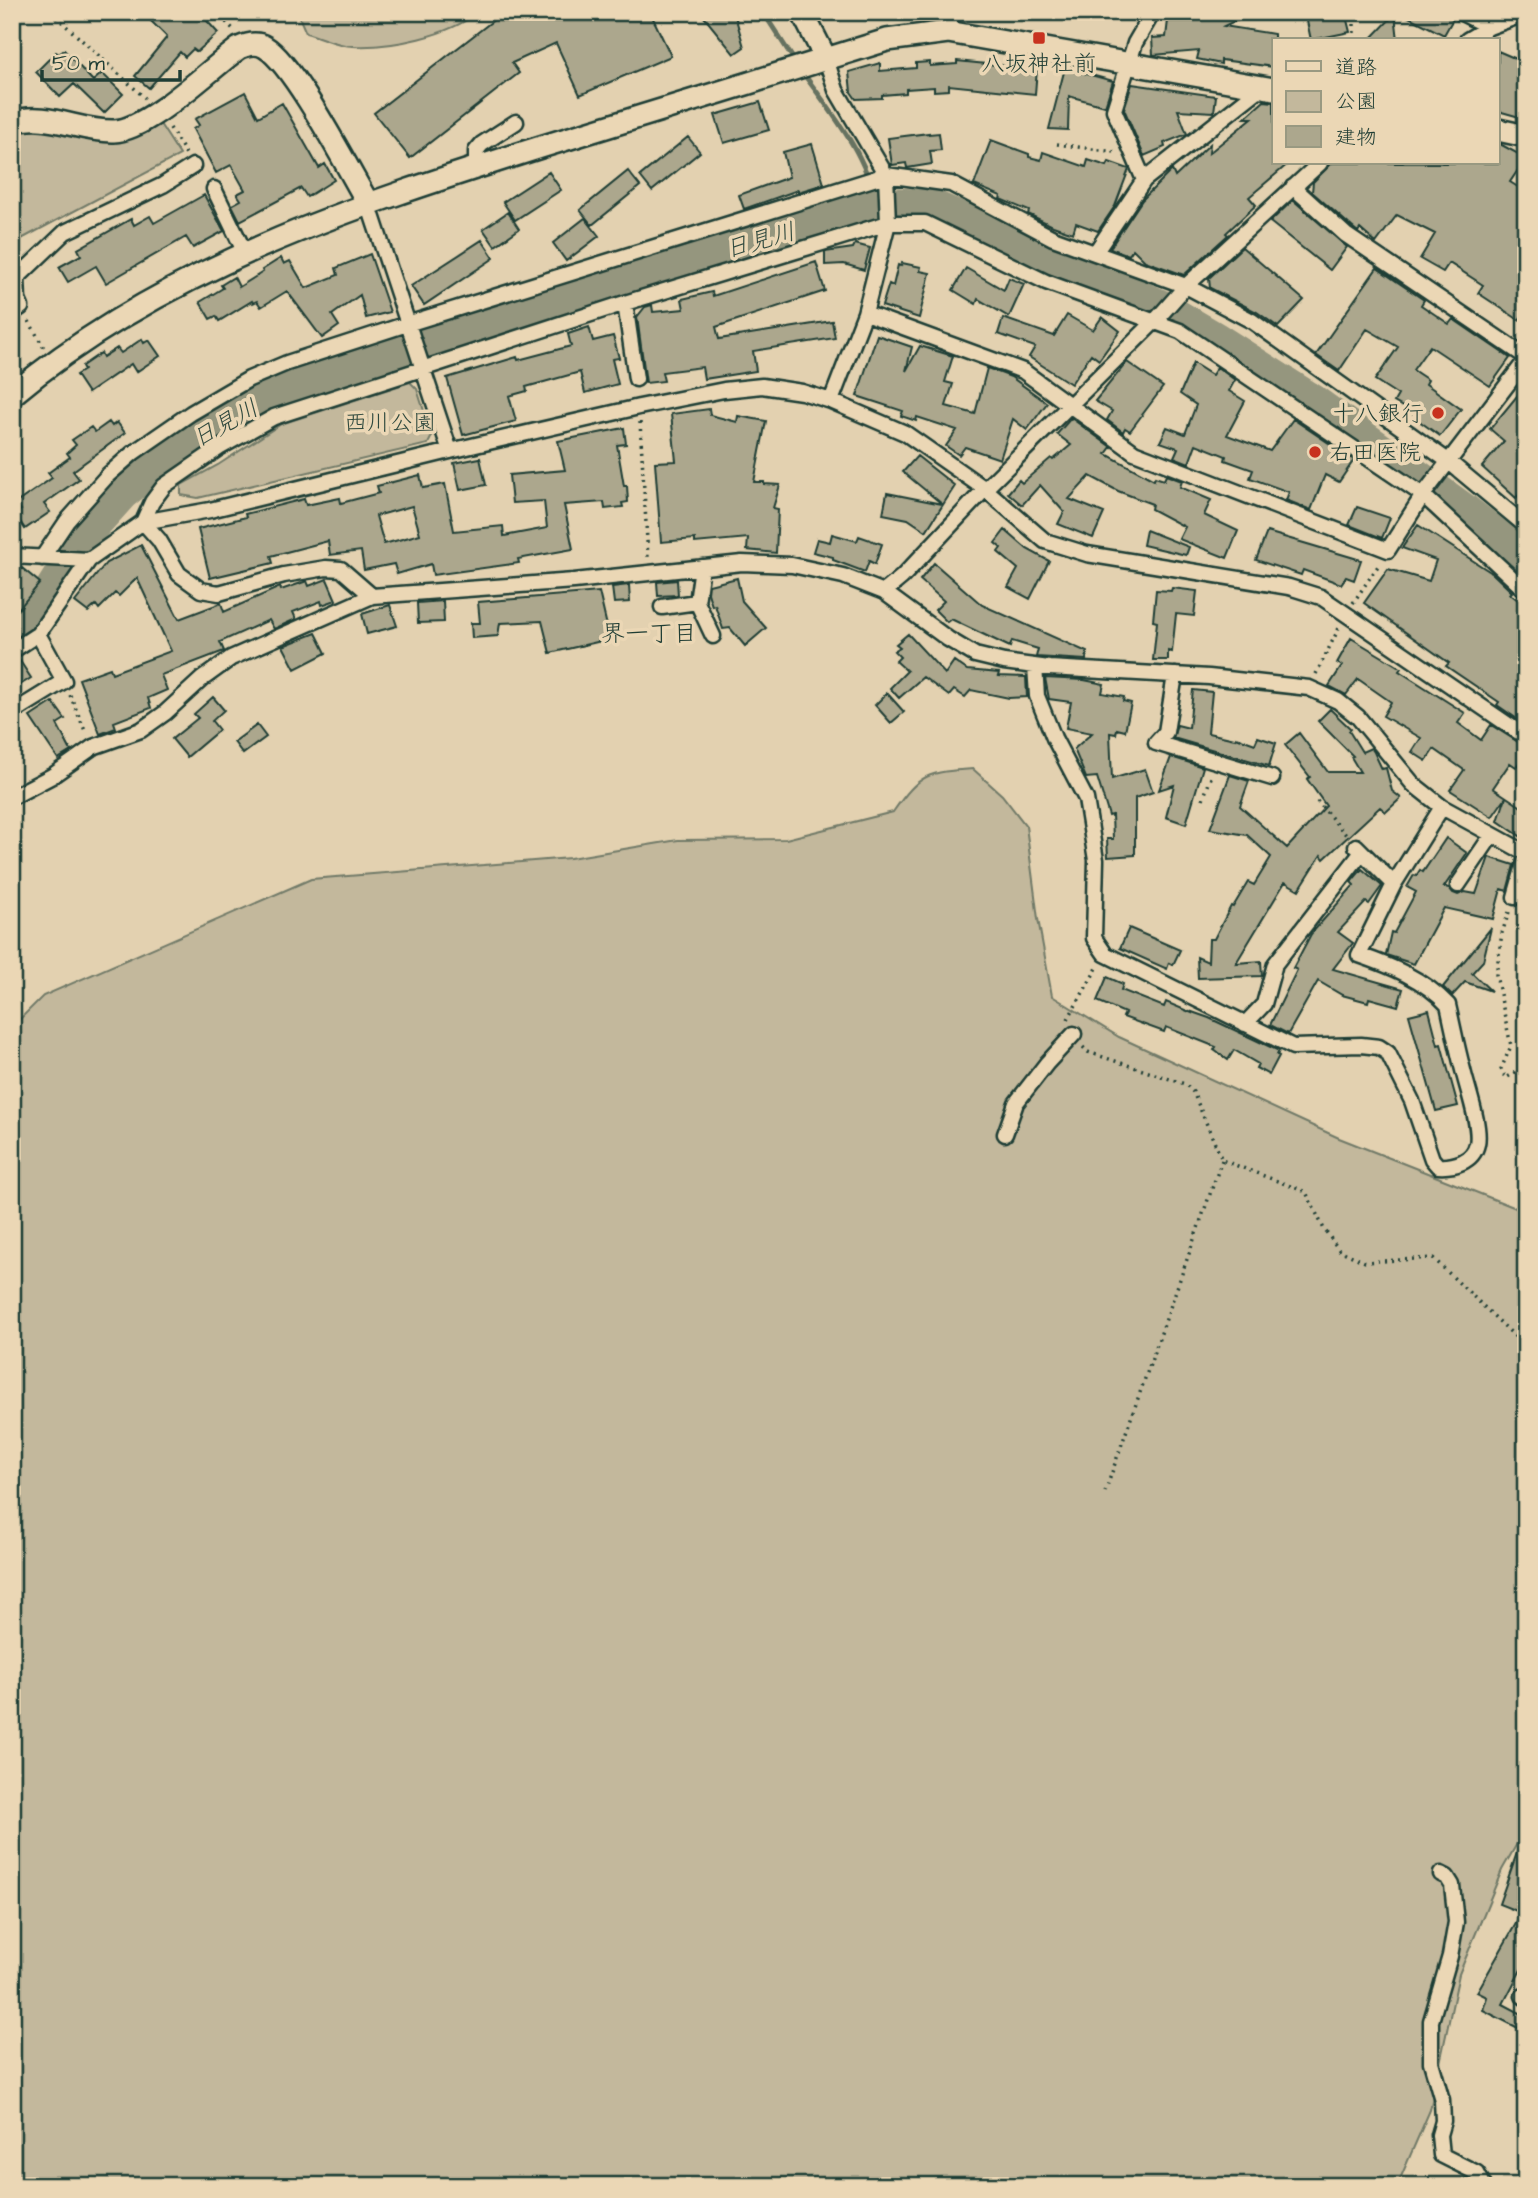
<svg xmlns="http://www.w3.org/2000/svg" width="1538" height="2198" font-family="'Architects Daughter','Klee One',sans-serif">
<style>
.green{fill:#c3b89c;stroke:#717a68;stroke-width:2}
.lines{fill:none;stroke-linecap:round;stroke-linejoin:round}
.stream{stroke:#667260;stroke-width:5}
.river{stroke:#95967e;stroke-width:33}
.building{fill:#aca78d;stroke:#1f3d34;stroke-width:2;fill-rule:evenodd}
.street-casing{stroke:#1f3d34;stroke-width:19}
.secondary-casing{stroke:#1f3d34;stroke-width:26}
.path{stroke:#1f3d34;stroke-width:3.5;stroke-dasharray:2 5;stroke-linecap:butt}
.street{stroke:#ebd7b5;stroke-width:14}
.secondary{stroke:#ebd7b5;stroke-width:21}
.poi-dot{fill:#c8321e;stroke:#ebd7b5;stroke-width:2.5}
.labels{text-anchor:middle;stroke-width:7;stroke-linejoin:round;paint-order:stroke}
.poi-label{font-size:23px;fill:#1f3d34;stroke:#ebd7b5}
.park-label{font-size:23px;fill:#2f493e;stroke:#ebd7b5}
.water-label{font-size:24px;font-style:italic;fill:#314a3f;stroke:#ebd7b5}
.neighbourhood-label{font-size:24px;fill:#1f3d34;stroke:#ebd7b5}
</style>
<rect width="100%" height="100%" fill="#e3d1b0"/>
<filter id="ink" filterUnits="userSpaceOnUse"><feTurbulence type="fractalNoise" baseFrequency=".0143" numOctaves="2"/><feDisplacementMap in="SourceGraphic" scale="14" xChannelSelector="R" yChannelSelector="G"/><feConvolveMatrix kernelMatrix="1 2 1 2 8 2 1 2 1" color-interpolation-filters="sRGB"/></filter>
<g filter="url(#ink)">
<path class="green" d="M297 12H478C449 36 390 48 353 46 338 46 321 37 306 33Z
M160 124 180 155 12 244V132L27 127 122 138Z
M410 382 417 389 432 436 428 444 198 498 181 495V485L218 465 281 424Z
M973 769 1002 795 1026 826 1038 919 1052 996 1119 1037 1339 1138 1526 1212V1828L1502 1870 1459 1974 1430 2110 1397 2186H12V1027L43 996 311 879 570 858 678 840 786 839 893 812C920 773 928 772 973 769Z"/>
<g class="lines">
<path class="stream" d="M763 12 796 63
M803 73C831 112 867 155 875 203"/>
<path class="river" d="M12 635 23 626 42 604 86 534 122 494 175 451 242 411 295 386 557 300 679 266 875 203 933 206 1159 305 1215 338 1312 400 1466 511 1526 558"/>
</g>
<path class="building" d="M142 12H199L218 33 197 52 193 49 185 57 180 52 149 88 135 76 167 37Z
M504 12H650L671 56 580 95 556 43 512 63 519 73 410 158 374 113Z
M700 12H734L744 47 734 54Z
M1169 12H1253L1224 26 1274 34V67L1221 60V64L1197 59 1199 51 1153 55 1152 38 1166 37Z
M1305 12H1345L1350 32 1311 40Z
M1399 12H1439L1453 19 1444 35Z
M1395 14 1398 40H1370Z
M64 50 93 81 102 73 123 94 104 113 74 84 60 97 36 72 56 52 59 54Z
M1498 51 1526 63V109L1523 118 1498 111Z
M957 61 1037 69 1035 94 949 85V90L934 91V87L906 89V93L882 95V98L856 99 851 92 849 72 880 63V71L916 68V63L930 62V66L957 64Z
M1065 68 1113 81 1105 106 1069 96 1068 130 1049 129Z
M1132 84 1216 96 1214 112 1178 110 1187 134 1164 143 1165 147 1144 156 1124 109Z
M245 92 258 117 282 103 319 168 325 164 334 180 307 197 301 188 240 221 232 205 241 200 237 194 245 190 231 165 216 173 193 129 199 125 195 119Z
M1264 101 1274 102V163H1289L1249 197 1256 205 1226 233 1228 235 1184 275 1145 261 1133 249 1129 255 1110 248 1142 200 1172 170 1175 177 1210 144 1209 153 1252 118H1245Z
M760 102 769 130 724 143 715 115Z
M929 133V134L939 133 941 150 930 151 932 164 907 168 906 163 892 165 888 138Z
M688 137 700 152 652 191 640 176Z
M991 140 1029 154V157L1041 160 1043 152 1086 167 1088 160 1107 166 1109 162 1129 169 1115 206 1098 231 1076 223 1073 233 1053 226 1028 214 1029 211 1000 199 1001 196 974 185Z
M1498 143 1526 158 1510 182 1526 192V310L1519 320 1478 293 1483 285 1449 263 1443 272 1420 259 1435 234 1397 215 1376 243 1360 229 1358 232 1352 227 1312 192 1313 182 1332 163H1498Z
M812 144 824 184 798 192V190L744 209 739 195 789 177 783 152Z
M628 171 640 186 592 225 580 210Z
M549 172 561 190 515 220 503 202Z
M204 195 224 231 193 248 186 237 106 283 96 266 68 282 59 267 81 255 78 249 131 219 134 225 150 216 154 223Z
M1293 200 1347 247 1330 270 1270 222Z
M508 212 519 229 495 246 483 229Z
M585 218 599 236 566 261 553 243Z
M482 240 494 258 424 305 411 286Z
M855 244 870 248 864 270 844 264 825 265V252L853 248Z
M1242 247 1304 300 1278 327 1257 312 1210 288 1209 278Z
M370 254 390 312 366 318 360 295 332 315 339 326 322 338 287 291 261 307 257 301 253 303 252 301 219 321 216 316 210 319 200 302 223 288 221 285 234 277 239 287 263 272 262 270 281 258 284 264 290 261 306 288 338 275 336 268Z
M816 262 825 291 716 327 719 339 832 321 835 338 753 351 756 371 704 379 702 367 662 372 664 381 646 383 637 317 645 307 652 305 653 312 684 309 682 299 712 292 713 296Z
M902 263 921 267 920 271 930 273 919 318 882 306 889 284 893 286 898 265 901 266Z
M966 268 1004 290 1009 278 1024 284 1009 317 978 299 976 304 953 290Z
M1377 268 1424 300 1421 305 1449 324 1453 319 1510 358 1490 386 1430 346 1413 370 1428 380 1426 384 1461 409 1440 436 1415 418 1417 415 1394 402 1398 395 1375 380 1398 347 1367 329 1339 371 1316 355Z
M1067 315 1093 330 1102 317 1120 331 1099 360 1091 354 1071 384 1029 357 1035 347 998 334 1003 318 1054 336Z
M589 327 593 341 613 336 619 358 612 359 618 384 585 393 580 372 526 387 527 391 509 396 516 421 463 435 447 378 517 357 518 360 571 346 568 334Z
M877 335 912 347 906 371 920 346 953 356 945 382 953 384 946 406 975 414 987 368 1011 377 1047 403 1027 430 1013 419 1000 459 965 447 959 455 946 446 957 430 917 417 916 421 901 416 903 411 857 396Z
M142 339 144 343 149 340 160 356 136 372 131 364 88 393 76 375 84 370 82 366 101 353 103 357 117 348 121 353Z
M1127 362 1163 387 1130 431 1125 428 1123 432 1107 420 1112 411 1095 401Z
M1193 363 1212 375 1217 367 1235 380 1229 391 1245 401 1227 435 1270 451 1293 419 1354 460 1339 482 1325 475 1311 510 1286 500 1289 492 1250 478 1253 470 1225 460 1226 456 1196 444 1189 463 1174 457 1178 448 1160 442 1167 427 1185 434 1196 405 1180 394Z
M1526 385V487L1516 498 1482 467 1504 441 1490 429Z
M709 409 710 415 737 422 738 416 766 421 754 482H764V484L780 485 773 508 778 509 776 553 747 550 748 538 695 543V539L661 542 655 462 676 461 671 414Z
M1071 418 1111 447 1106 454 1154 480 1155 477 1164 480 1166 475 1182 481 1180 487 1211 500 1204 515 1238 531 1227 558 1179 539 1185 527 1151 509 1152 504 1118 491 1090 476 1069 499 1104 513 1093 538 1058 524 1064 512 1040 485 1022 505 1008 493 1019 480 1022 483 1051 458 1053 460 1071 445 1057 434Z
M109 422 112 426 117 422 125 433 73 471 79 479 44 504 50 512 25 529 15 514 21 510 16 503 52 478 48 473 70 457 67 453 76 445 72 440 91 427 95 432Z
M624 428 626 444 617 445 624 486H627L628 502 622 503 623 507 605 509 604 502 564 505 573 549 518 559 519 563 433 575 431 564 397 574 394 564 364 570 361 551 330 555 328 541 271 556 273 563 210 578 198 529 246 517 245 514 304 499 306 505 340 498 341 503 379 493 377 486 420 475 423 488 445 484 454 531 503 526 504 536 547 528 544 501 512 503 509 475 565 470 558 441ZM412 506 420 534 384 544 376 516Z
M917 456 955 486 926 531 908 519 883 514 887 493 942 504 903 472Z
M480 458 486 485 460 490 454 463Z
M1357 507 1390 518 1382 538 1349 525Z
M1418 525 1492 573 1512 592 1510 594 1526 606V725L1497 705 1499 702 1446 666 1449 663 1364 603 1388 569 1429 581 1436 560 1402 548Z
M1005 530 1027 549 1049 561 1030 599 1008 587 1018 569 998 552 1001 548 995 543Z
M1146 530 1189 547 1186 555 1143 545Z
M1267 532 1361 560 1354 580 1346 577 1341 584 1303 570 1301 575 1256 560Z
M832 534 857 541 859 536 882 544 875 564 869 561 865 572 833 560V557L813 552 817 539 830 542Z
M141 545 179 619 221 603 224 612 280 587 281 590 307 581 309 586 327 579 336 600 322 605 321 601 293 612 296 619 274 629 269 620 220 642 224 651 161 675 167 690 148 698 151 708 114 722 116 728 100 734 79 679 110 668 112 673 171 651 137 578 119 596 115 593 99 609 96 605 88 612 75 602 106 563Z
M934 563 982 605 1087 652 1086 660 1036 657 1038 649 1012 641 1010 647 951 619 947 622 935 610 944 601 920 580Z
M22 568 40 583 12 617V580Z
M737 578 742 601 766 628 745 646 730 628 723 629 715 605 712 606 708 593 709 585Z
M677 580 678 595 658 596 657 582Z
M629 585 630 602 614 603 612 587Z
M1172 588 1197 591 1194 616 1176 614 1172 652 1168 651V660H1153L1157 622 1153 621 1156 590 1171 591Z
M599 592 610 639 550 653 542 621 500 623 498 636 472 638 471 623H480L478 602Z
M443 601 444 622 418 623 417 603Z
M390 605 397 626 367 634 362 614Z
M316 633 326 653 295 669 283 646Z
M908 634 945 674 954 661 967 670 999 673 998 676 1026 677 1027 697 1009 698 971 690 965 697 954 690 949 696 923 677 899 698 890 688 907 671 896 661 900 657 894 651 900 647 896 644Z
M1351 638 1401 668 1399 671 1465 713 1458 723 1481 740 1491 725 1526 747V753L1516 767 1510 763 1493 788 1526 810V840L1498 821 1506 797 1492 817 1450 790 1464 770 1434 749 1426 761 1412 752 1421 738 1383 716 1391 702 1358 679 1346 695 1329 686 1342 666 1337 663Z
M18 658 31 678 12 690V661Z
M1045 678 1084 680 1104 684 1102 693 1124 697 1123 701 1131 703 1125 731 1117 729 1116 734 1110 733 1112 779 1145 769 1153 792 1135 798V855L1108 857 1107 839H1113L1112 815 1109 816 1097 777 1086 778 1074 749 1092 733 1066 728 1071 702 1049 699Z
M1193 690 1212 692 1208 733 1235 739 1236 737 1255 744 1258 737 1276 743 1269 766 1173 738 1177 725 1189 728Z
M887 693 904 712 891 723 875 705Z
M213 697 224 710 212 721 219 730 187 757 172 739 198 718 194 714Z
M53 702 65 719 57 724 71 751 58 759 30 717Z
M1330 709 1351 729 1349 731 1362 752 1371 748 1374 752 1382 769 1386 768 1392 791 1401 798 1386 812 1380 807 1324 859 1321 855 1299 890 1285 882 1236 963 1261 961 1262 976 1198 978 1197 957 1208 962 1209 939H1214L1231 906 1233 907 1248 882 1254 885 1271 857 1247 835 1210 829 1230 775 1249 781 1240 806 1287 848 1326 806 1307 779 1310 777 1285 745 1299 733 1328 772H1360L1351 757 1353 756 1318 721Z
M257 725 266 737 243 754 234 742Z
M1171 757 1203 767 1186 824 1166 817 1174 785 1159 790Z
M1446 838 1467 853 1444 887 1449 888 1453 893 1458 895 1465 892 1476 894 1489 857 1514 865 1507 891 1501 889 1493 919 1444 908 1414 964 1386 955 1391 932 1394 933 1416 892 1407 887 1414 875 1416 876 1420 870 1423 872Z
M1362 869 1382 886 1369 904 1366 902 1338 932 1353 943 1333 969 1403 989 1398 1006 1369 998 1368 1002 1342 995 1318 981 1288 1034 1270 1025 1297 970 1293 968 1311 934 1354 885 1351 882Z
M1129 928 1180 950 1173 965 1169 963 1167 969 1120 948Z
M1491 928 1483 961 1472 973 1491 991 1465 982 1452 996 1443 987Z
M1107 977 1123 984 1121 990 1164 1007 1166 1002 1192 1013V1012L1209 1018 1279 1051 1277 1055 1279 1056 1269 1075 1256 1068 1258 1064 1234 1050 1228 1060 1214 1050 1216 1047 1166 1027 1164 1032 1123 1017 1125 1013 1097 1001Z
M1429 1010 1438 1045 1441 1044 1458 1106 1436 1111 1409 1015Z
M1524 1833 1526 1834V1960L1503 2004 1526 2016V2032L1483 2010 1487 1997 1477 1992 1522 1913 1499 1904Z"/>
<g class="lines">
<defs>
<path id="street" d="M1460 12 1489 27 1467 40
M1489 27 1516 17 1526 16
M948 32 952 12
M826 59 836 90 886 175 888 223 865 313 831 401
M476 168V151L482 144 516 122
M1144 180 1114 110 1135 43 1153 12
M1293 187 1346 235 1526 357
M214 189 245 253
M368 203 450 451
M1095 253 1144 180 1262 87
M625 303 636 379
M12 313 21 307 18 300 17 278 65 232 163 185 193 166
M865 313 1023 371 1134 452 1388 550 1423 495 1526 360
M143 522 152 502 164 486 219 448 274 417 625 303 888 223H925L1046 282 1180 331 1423 495 1526 591
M143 522 159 540 179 574 201 590 219 593 284 575 326 568 341 569 372 596
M12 556 89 560
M42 558 67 521 108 475 133 453 191 413 249 379 287 363 407 324 886 175 951 184 1053 238 1186 286 1252 321 1448 461 1526 526
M702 567 697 602 713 636
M884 592 902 577 985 489 1155 321 1186 286 1320 163
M662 607 697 602
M12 651 38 634 89 560 143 522 210 510 450 451 639 407 724 390 762 386 802 392 831 401 905 433 985 489 1045 541 1087 554 1289 587 1321 597 1526 737
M1035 666 1037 696 1054 738 1086 799 1096 860 1094 938 1105 954 1293 1047 1361 1045 1379 1047 1388 1053 1412 1101 1432 1159 1438 1166C1454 1167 1473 1162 1477 1144 1481 1126 1467 1088 1463 1070 1457 1048 1453 1027 1448 1005 1424 979 1391 966 1359 955L1394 884 1442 807
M1175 675 1166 732 1156 743 1272 778
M12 713 64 681 38 634
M12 797 52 776 93 747 141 730 165 713 202 679 231 658 372 596 574 581 742 563 792 565 843 576 884 592 948 639 975 655 1004 662 1049 668 1209 677 1309 688 1338 701 1358 717 1413 784 1442 807 1526 853
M1356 846 1394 884
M1458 885 1492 835
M1515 897 1526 858
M1245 1024 1264 1004 1275 964 1362 852
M1005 1134 1016 1103 1047 1063 1074 1034
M1441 1874 1447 1877 1452 1885 1456 1922 1450 1956 1431 2021V2062L1442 2100 1443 2121 1439 2135 1441 2155 1477 2173 1484 2186
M1523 1996 1526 1998"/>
<path id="secondary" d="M802 12 826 59
M12 122C48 111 79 132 114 131 148 130 210 69 239 48 248 44 257 42 265 47 294 64 348 169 368 203
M1498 130 1526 136
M12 395C165 267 357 205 544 146 658 111 773 76 887 40L948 32 1274 89"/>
</defs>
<use href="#street" class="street-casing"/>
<use href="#secondary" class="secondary-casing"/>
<path class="path" d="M51 12 145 98
M216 12 235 31
M1354 40V21
M170 128 186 154
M1057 144 1114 152
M29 321 44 348
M640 422 648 557
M1353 603 1380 563
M1316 674 1339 628
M70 695 86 733
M1203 799 1212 775
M1317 801 1347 836
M1509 912 1502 933 1496 975 1511 1046 1501 1069 1506 1078 1520 1070 1526 1063
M1068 1019 1097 968
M1083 1047 1088 1052 1185 1084 1193 1092 1222 1160 1306 1192 1324 1229 1339 1250 1365 1262 1433 1258 1526 1347
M1105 1492 1222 1160"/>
<use href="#street" class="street"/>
<use href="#secondary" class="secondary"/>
</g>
</g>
<g class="poi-dot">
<rect x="1032" y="31" width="14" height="14" rx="3.5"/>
<circle cx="1438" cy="413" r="7"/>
<circle cx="1315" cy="452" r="7"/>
</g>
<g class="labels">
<g class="poi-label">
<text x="1039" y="71">八坂神社前</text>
<text x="1424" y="421" text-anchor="end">十八銀行</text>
<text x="1329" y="460" text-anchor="start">右田医院</text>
</g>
<g class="park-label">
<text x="390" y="430">西川公園</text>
</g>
<g class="water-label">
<text transform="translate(760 240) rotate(-16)" y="8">日見川</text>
<text transform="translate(225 423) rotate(-29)" y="8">日見川</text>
</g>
<g class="neighbourhood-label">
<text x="649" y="641">界一丁目</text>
</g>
</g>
<rect width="1538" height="2198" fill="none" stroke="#ebd7b5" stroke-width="42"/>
<rect x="21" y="21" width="1496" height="2156" fill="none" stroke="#1f3d34" stroke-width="2.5" filter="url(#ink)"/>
<rect x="1272" y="38" width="228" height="126" fill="#ebd7b5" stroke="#999981" stroke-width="2"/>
<rect x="1286" y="61" width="35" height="10" fill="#ebd7b5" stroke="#999981" stroke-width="2"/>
<text x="1335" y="74" font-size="21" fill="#1f3d34">道路</text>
<rect x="1286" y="91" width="35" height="21" fill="#c3b89c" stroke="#999981" stroke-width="2"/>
<text x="1335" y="108" font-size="21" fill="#1f3d34">公園</text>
<rect x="1286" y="126" width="35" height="21" fill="#aca78d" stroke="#999981" stroke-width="2"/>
<text x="1335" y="144" font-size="21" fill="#1f3d34">建物</text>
<path d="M42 70v10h138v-10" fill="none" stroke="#1f3d34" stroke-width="3.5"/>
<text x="52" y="70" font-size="21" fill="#1f3d34" stroke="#ebd7b5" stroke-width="5" paint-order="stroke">50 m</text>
</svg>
